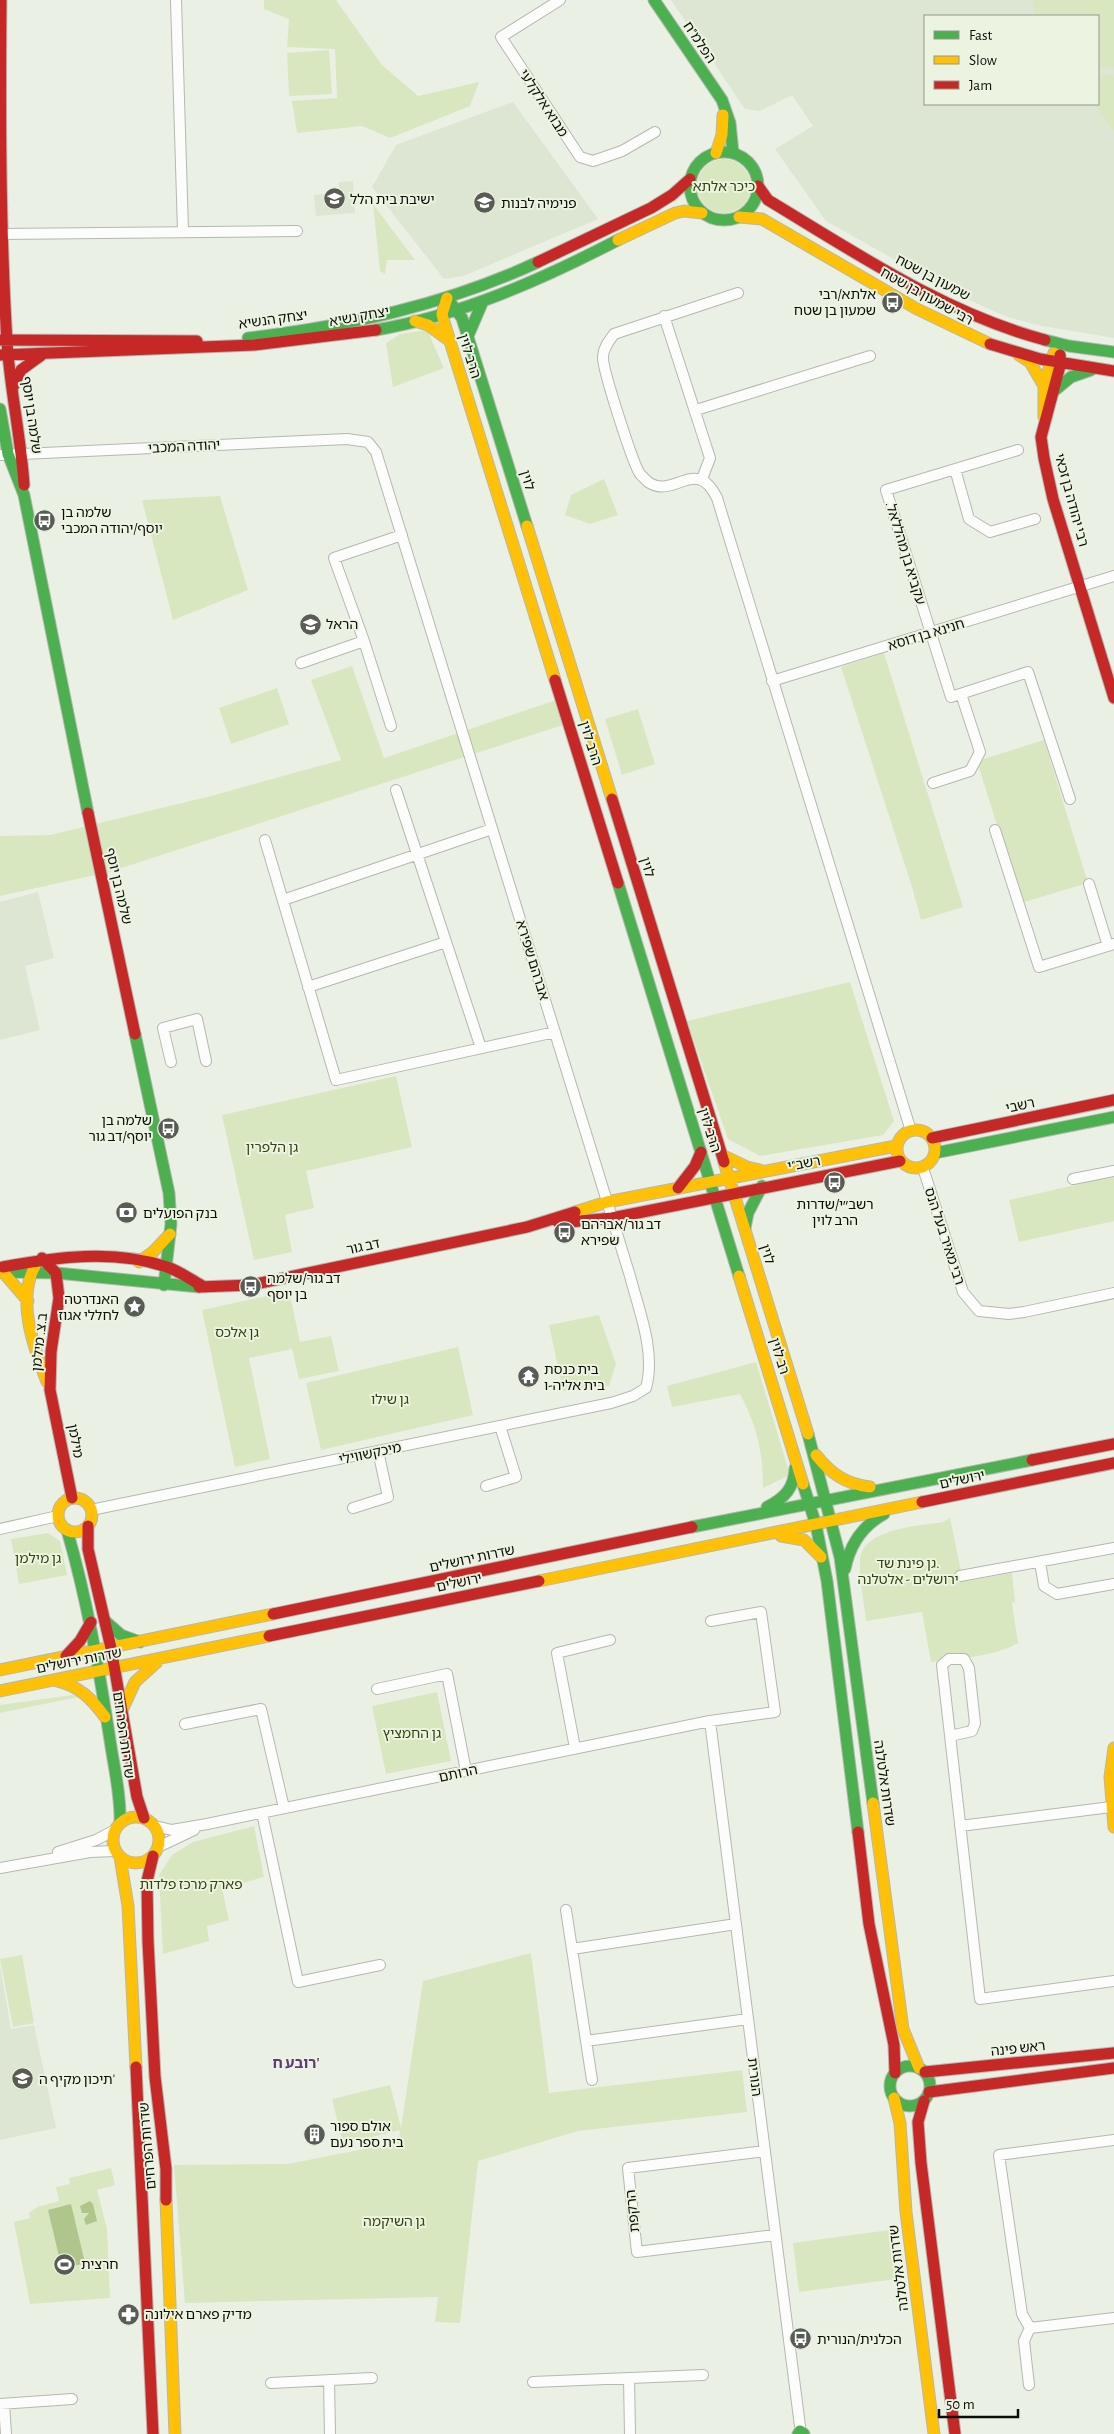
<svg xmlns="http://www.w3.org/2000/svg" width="1114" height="2434" font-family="'Alegreya Sans','Noto Sans Hebrew',sans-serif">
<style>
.built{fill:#dde5d3;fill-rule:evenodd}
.green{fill:#d8e7c0}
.water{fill:#b0c58c}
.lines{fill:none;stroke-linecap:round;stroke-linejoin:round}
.street-casing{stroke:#b4b8b0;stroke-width:12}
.fast-casing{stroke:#b4b8b0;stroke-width:13}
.slow-casing{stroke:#b4b8b0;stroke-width:13}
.jam-casing{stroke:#b4b8b0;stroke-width:13}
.street{stroke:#fcfdfb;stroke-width:10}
.fast{stroke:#4caf50;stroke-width:11}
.slow{stroke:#ffc107;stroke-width:11}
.jam{stroke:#c62828;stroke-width:11}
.labels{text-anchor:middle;stroke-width:4;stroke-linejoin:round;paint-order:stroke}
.street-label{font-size:14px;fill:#0b0d07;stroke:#ecf4e1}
.park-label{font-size:14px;fill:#33440b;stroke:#ecf4e1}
.poi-label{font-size:14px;fill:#0b0d07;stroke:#ecf4e1;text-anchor:start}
.neighbourhood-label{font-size:15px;font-weight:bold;fill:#5b3e79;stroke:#ecf4e1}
</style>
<rect width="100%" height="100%" fill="#ebf0e5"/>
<path class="built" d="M671 0H1114V338L1042 326 1007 317 954 293 826 221 775 149 813 126 792 95 760 111 745 109ZM925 16H1098V104H925Z
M513 102 598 219 463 276 444 279 372 187 396 145Z
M353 181 355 213 316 216 314 195 339 193V182Z
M38 892 54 958 25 966 40 1030 0 1040V902Z
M0 1965 11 2029 34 2025 56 2128 0 2140Z"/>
<path class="green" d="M264 0H336L382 65 418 96 479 82 470 106 390 138 362 126 297 133 292 101 337 98 335 49 287 47 289 19 264 9Z
M1033 0H1114V69L1098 65V16H1038L1034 11Z
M329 50 332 94 289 96 287 53Z
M1098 73 1114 76V132L1094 104H1098Z
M697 186a27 27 0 1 1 54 0a27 27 0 1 1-54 0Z
M373 204 415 260H387L385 274 380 271Z
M427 330 444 368 393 387 386 343 400 334Z
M604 479 618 515 590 524 565 515 571 495Z
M220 496 248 590 173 620 142 500Z
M884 653 963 907 921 920 912 887 841 667Z
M352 666 384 758 556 700 563 725 109 872 0 896V836L50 835 211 796 341 760 311 680Z
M277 688 289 724 231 744 219 708Z
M638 709 655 764 622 775 605 719Z
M1044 740 1088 883 1021 903 977 761Z
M850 982 894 1121 883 1135 760 1156 728 1139 687 1021Z
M396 1076 412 1147 306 1171 314 1208 285 1215 292 1252 254 1260 222 1115Z
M1114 1176V1221L1019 1242 1009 1200Z
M289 1291 300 1342 331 1336 339 1371 299 1379 292 1349 249 1358 270 1459 235 1467 202 1310Z
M599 1315 616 1364 609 1386 563 1391 549 1325Z
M458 1347 473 1415 321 1450 306 1383Z
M756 1362 790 1475 763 1488C763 1451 757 1427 740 1394L672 1407 667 1386Z
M950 1518 961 1571 966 1581 1012 1573 1015 1602 1012 1603 1018 1643C994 1657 959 1658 931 1662L922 1612 866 1621C864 1601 859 1579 860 1559 863 1528 920 1526 943 1522Z
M48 1533 60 1541 67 1575 19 1584 11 1539Z
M437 1692 451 1761 386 1774 372 1706Z
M73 1695 78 1697 0 1713V1705Z
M254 1826 264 1877 222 1889 229 1920 207 1926 209 1941 163 1954 159 1875 172 1855 193 1842Z
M531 1953 549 2093 742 2070 747 2112 578 2131 478 2161 460 2323 435 2322 438 2297 185 2303 174 2165 288 2164 399 2142 400 2130 343 2144 332 2099 390 2085 401 2128 423 1981Z
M22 1955 34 2023 13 2027 0 1959Z
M111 2168 115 2185 97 2190 107 2229 110 2298 30 2304 14 2222 30 2218 29 2213 37 2207 59 2201 56 2187 70 2184 69 2178Z
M889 2230 896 2279 799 2292 793 2243Z"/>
<path class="water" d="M90 2201 93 2204 97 2221 86 2225 84 2219 89 2213H82L80 2206Z
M71 2204 85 2263 62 2269 48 2210Z"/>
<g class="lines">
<defs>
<path id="street" d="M176 0 183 231
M560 0 501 37 580 157 593 161 622 151 655 132
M0 234 297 231
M738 293 614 334C609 341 603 348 603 357 602 368 633 464 640 474 642 476 646 480 648 482 674 500 696 455 717 498L911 1131
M664 316 710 458 702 479
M696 410 870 356
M1018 450 886 490 951 697 1028 672 1070 799
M0 455 347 439 368 442 376 452 630 1276C639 1311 656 1352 646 1388L633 1396 611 1403 91 1510
M955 469 969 519 990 532 1035 519
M301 663 364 641
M772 681 1114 576
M391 726 364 641 334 558 402 535
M933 783 970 771 980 752 961 694
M396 790 481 1048
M995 830 1039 967 1114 944
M265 840 336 1080 555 1032
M1089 884 1108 946
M283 900 492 829
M308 987 446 942
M171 1062 163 1028 197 1019 206 1061
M923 1168 963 1292 979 1311 1009 1314 1024 1312 1114 1293
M1073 1179 1114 1171
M486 1486 516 1477 500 1426
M353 1508 388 1497 378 1451
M0 1529 58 1516
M1040 1562 1044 1586 1057 1594 1114 1584
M960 1576 1114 1548
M377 1689 447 1674 466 1771
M710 1721 801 2434
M185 1724 261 1709 284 1808
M950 1736 972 1731 975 1723 969 1668 964 1659H949L942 1665 980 1999 1114 1981
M575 1748 557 1653 610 1640
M262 1813 298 1982 380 1965
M155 1826 172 1830 207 1824 710 1721 775 1712 761 1612 711 1621
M960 1826 1111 1807
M158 1847 194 1830
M58 1852 96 1840 115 1830
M0 1868 90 1852 115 1851
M566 1910 592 2080
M572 1949 736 1924
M586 2041 748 2019
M765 2151 628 2168 637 2252 775 2235
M1030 2328 1114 2318
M629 2378 630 2434
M329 2380 330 2434
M533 2382 703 2375
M271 2383 372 2378
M1029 2385 1024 2341 1030 2328 1022 2314 999 2155 1114 2140
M0 2404 72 2399
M4 2404 6 2434"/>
<path id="fast" d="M654 0 722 100 730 123 733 153
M690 186a34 34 0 1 1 68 0a34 34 0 1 1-68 0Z
M447 298 462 318 527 526
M376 330C462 315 541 280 618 240
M468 336 483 301
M248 338C348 326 446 305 538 262
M1045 340 1069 346 1114 352
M1054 391 1071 377 1091 370
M0 409 8 454 24 495 88 813
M618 883 739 1276
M135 1034 169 1193 171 1224 164 1285
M935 1153 1114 1117
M745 1228 748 1213 762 1186
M0 1272 57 1273 199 1287
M808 1434 840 1557 873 1803
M803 1484 816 1525 827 1581 858 1832
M767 1507C785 1498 794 1488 795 1468
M692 1527 1032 1460
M67 1530C87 1599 99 1669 110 1740 114 1768 121 1795 120 1823
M845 1569C850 1544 862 1526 884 1514
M105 1621 121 1635 140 1642
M890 2086a20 20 0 1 1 40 0a20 20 0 1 1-40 0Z
M798 2434 800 2431 804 2434"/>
<path id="slow" d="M716 153 722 135 723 115
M739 217 762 219 917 309 990 344
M618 240 675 213 684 211 702 213
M447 298 442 314 444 322 555 680
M415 321 428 325 450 341
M1019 355 1030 362 1044 386
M1044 417V385L1054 353
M527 526 612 799
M897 1149a19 19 0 1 1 38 0a19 19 0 1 1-38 0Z
M722 1155 747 1167 760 1170
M724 1162 808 1434
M575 1212 607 1202 896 1146
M139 1262 153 1252 170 1234
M35 1266C16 1300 34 1348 47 1382
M3 1272 28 1301
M739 1276 803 1484
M816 1455C831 1474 846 1484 870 1487
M58 1515a17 17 0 1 1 34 0a17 17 0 1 1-34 0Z
M781 1536 804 1540 821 1557
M539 1581 922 1502
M0 1670 273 1614
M57 1681C79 1686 92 1699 105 1717
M0 1691 269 1636
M123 1708 135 1682 157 1662
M1114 1748 1110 1777 1114 1827
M873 1803 903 2029 919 2068
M113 1840a23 23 0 1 1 46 0a23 23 0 1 1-46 0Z
M120 1857 128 1906 136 2067
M894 2098 900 2123 906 2212 934 2434
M166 2200 175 2434"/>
<path id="jam" d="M1 0C0 114 0 228 7 342 10 390 21 437 24 485
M758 186 768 200C856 253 944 313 1045 340
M538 262 651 208 672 195 690 179
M0 340 197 341
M990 344 1040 359 1114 371
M0 355 254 345 376 330
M1060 355 1061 362 1041 437 1044 458 1053 499 1114 698
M13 387 21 370 43 354
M555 680 618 883
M612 799 724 1162
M88 813 135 1034
M932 1138 1114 1100
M678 1188 695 1166 701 1152
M559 1223 612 1218 900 1161
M42 1258 56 1273 59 1298 51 1352 50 1390 72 1498
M3 1267C56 1257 114 1249 167 1267 179 1271 190 1279 201 1285
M199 1287 251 1285 527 1227 575 1212
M1032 1460 1114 1444
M922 1502 1114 1463
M88 1526V1549L111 1648 137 1797 144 1818
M273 1614 692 1527
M269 1636 539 1581
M66 1656 80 1641 91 1622
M858 1832 869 1924 894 2045 895 2073
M153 1856 147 1881 148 1941 155 2077 166 2169V2200
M136 2067 153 2434
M925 2072 1114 2053
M929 2092 1114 2068
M924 2101 918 2122 921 2163 955 2434"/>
</defs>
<use href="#street" class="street-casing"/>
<use href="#fast" class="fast-casing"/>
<use href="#slow" class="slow-casing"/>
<use href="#jam" class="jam-casing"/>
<use href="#street" class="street"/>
<use href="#fast" class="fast"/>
<use href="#slow" class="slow"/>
<use href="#jam" class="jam"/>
</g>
<defs>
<symbol id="school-disc" viewBox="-11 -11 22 22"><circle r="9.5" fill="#595c55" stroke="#ecf4e1"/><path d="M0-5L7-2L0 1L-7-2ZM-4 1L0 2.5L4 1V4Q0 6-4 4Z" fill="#fff"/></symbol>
<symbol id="bus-disc" viewBox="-11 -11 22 22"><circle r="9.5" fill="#595c55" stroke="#ecf4e1"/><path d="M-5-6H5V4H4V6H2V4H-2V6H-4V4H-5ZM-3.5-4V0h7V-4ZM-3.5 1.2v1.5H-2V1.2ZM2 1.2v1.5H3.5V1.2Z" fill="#fff"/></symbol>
<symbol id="bank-disc" viewBox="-11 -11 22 22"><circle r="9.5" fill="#595c55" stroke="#ecf4e1"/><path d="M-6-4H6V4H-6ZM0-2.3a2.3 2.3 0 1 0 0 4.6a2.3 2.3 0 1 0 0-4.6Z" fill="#fff"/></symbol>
<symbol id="sight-disc" viewBox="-11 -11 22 22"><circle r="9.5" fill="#595c55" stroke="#ecf4e1"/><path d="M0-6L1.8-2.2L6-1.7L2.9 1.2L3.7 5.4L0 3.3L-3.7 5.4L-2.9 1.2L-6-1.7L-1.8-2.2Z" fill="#fff"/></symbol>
<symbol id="temple-disc" viewBox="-11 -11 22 22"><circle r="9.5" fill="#595c55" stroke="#ecf4e1"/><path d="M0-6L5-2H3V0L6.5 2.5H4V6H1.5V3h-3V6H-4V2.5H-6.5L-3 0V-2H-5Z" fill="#fff"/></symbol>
<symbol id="building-disc" viewBox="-11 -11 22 22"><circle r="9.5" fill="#595c55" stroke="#ecf4e1"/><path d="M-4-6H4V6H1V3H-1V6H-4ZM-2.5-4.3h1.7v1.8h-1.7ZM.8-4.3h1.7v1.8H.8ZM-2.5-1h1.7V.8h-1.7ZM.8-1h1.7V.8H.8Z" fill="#fff"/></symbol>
<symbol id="stadium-disc" viewBox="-11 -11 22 22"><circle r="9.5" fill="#595c55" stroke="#ecf4e1"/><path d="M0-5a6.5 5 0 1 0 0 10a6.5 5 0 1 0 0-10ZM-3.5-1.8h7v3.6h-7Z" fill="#fff"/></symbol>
<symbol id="pharmacy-disc" viewBox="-11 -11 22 22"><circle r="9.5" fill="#595c55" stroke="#ecf4e1"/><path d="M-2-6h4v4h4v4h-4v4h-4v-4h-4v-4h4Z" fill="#fff"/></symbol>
</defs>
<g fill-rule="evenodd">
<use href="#school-disc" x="322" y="186" width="25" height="25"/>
<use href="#school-disc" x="472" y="190" width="25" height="25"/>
<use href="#bus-disc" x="880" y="290" width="25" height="25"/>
<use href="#bus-disc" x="32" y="508" width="25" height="25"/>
<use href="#school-disc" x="298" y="612" width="25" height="25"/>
<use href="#bus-disc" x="156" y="1116" width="25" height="25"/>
<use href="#bus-disc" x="822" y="1170" width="25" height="25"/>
<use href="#bank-disc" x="114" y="1200" width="25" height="25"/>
<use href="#bus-disc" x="552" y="1220" width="25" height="25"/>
<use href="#bus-disc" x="238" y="1274" width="25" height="25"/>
<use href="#sight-disc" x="122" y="1294" width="25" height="25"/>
<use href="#temple-disc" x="516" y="1364" width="25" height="25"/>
<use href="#school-disc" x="10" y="2066" width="25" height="25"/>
<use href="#building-disc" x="302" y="2122" width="25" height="25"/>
<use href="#stadium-disc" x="52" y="2252" width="25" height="25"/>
<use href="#pharmacy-disc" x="116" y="2302" width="25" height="25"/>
<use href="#bus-disc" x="788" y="2326" width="25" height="25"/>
</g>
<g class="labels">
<g class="street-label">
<text transform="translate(700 42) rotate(56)" y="5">הפלמ"ח</text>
<text transform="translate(544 103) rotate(57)" y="5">מבוא אלקלעי</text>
<text transform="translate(933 277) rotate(28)" y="5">שמעון בן שטח</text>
<text transform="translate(927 296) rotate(29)" y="5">רבי שמעון בן שטח</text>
<text transform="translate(359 316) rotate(-10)" y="5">יצחק נשיא</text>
<text transform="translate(273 319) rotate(-8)" y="5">יצחק הנשיא</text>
<text transform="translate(470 356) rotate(73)" y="5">הרב לוין</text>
<text transform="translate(32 415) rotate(82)" y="5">שלמה בן יוסף</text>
<text transform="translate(184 446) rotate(-3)" y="5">יהודה המכבי</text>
<text transform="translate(528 480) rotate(73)" y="5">לוין</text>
<text transform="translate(1072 500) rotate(75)" y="5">רבי יהודה בן זכאי</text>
<text transform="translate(906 553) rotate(73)" y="5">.עקביא בן מהללאל</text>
<text transform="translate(926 634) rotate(-17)" y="5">חנינא בן דוסא</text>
<text transform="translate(591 743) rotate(73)" y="5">הרב לוין</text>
<text transform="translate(648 867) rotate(73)" y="5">לוין</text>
<text transform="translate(119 886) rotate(77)" y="5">שלמה בן יוסף</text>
<text transform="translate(533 960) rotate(73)" y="5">אברהם שפירא</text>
<text transform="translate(1020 1105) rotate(-12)" y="5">רשבי</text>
<text transform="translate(710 1130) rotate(73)" y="5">הרב לוין</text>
<text transform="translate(804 1163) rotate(-11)" y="5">רשב"י</text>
<text transform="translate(945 1236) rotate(72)" y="5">רבי מאיר בעל הנס</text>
<text transform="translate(363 1246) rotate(-12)" y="5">דב גור</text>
<text transform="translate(768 1254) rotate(72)" y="5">לוין</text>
<text transform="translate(39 1342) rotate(-84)" y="5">ב.צ. מילמן</text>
<text transform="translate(780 1356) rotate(73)" y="5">רב לוין</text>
<text transform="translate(76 1441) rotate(79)" y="5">מילמן</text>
<text transform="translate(370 1453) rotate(-12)" y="5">מיכקשווילי</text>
<text transform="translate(962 1479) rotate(-12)" y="5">ירושלים</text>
<text transform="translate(472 1558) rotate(-12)" y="5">שדרות ירושלים</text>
<text transform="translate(459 1582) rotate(-12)" y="5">ירושלים</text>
<text transform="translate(79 1660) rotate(-11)" y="5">שדרות ירושלים</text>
<text transform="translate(124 1735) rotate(82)" y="5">שדרות הפרחים</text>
<text transform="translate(458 1773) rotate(-12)" y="5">הרותם</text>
<text transform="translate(885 1783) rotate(82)" y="5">שדרות אלטלנה</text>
<text transform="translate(1018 2048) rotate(-6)" y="5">ראש פינה</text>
<text transform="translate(755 2077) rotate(83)" y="5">הנורית</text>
<text transform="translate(147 2146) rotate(-95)" y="5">שדרות הפרחים</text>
<text transform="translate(632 2211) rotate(-96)" y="5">הרקפת</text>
<text transform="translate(898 2268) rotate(-97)" y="5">שדרות אלטלנה</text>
</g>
<g class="park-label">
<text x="724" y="191">כיכר אלתא</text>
<text x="272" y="1152">גן הלפרין</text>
<text x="237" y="1337">גן אלכס</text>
<text x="390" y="1404">גן שילו</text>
<text x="38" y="1563">גן מילמן</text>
<text x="908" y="1568">גן פינת שד.<tspan x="908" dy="16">ירושלים - אלטלנה</tspan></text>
<text x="412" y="1738">גן החמציץ</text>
<text x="191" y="1889">פארק מרכז פלדות</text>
<text x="394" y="2226">גן השיקמה</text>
</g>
<g class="poi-label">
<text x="350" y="204">ישיבת בית הלל</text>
<text x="501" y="208">פנימיה לבנות</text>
<text x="876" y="299" text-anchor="end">אלתא/רבי<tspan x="876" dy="16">שמעון בן שטח</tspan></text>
<text x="61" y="517">שלמה בן<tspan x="61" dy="16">יוסף/יהודה המכבי</tspan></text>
<text x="326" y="629">הראל</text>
<text x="152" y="1125" text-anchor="end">שלמה בן<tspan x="152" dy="16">יוסף/דב גור</tspan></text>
<text x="835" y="1209" text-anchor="middle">רשב״י/שדרות<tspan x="835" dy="16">הרב לוין</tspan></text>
<text x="143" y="1218">בנק הפועלים</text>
<text x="581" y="1229">דב גור/אברהם<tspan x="581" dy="16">שפירא</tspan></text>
<text x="267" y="1283">דב גור/שלמה<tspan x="267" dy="16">בן יוסף</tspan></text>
<text x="119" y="1304" text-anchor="end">האנדרטה<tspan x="119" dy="16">לחללי אגוז</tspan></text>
<text x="544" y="1374">בית כנסת<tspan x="544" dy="16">בית אליה-ו</tspan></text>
<text x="39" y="2084">תיכון מקיף ה'</text>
<text x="330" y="2131">אולם ספור<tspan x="330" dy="16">בית ספר נעם</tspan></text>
<text x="81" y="2269">חרצית</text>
<text x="145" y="2319">מדיק פארם אילונה</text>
<text x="817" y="2344">הכלנית/הנורית</text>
</g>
<g class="neighbourhood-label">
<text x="296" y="2068">רובע ח'</text>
</g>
</g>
<rect x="924" y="15" width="175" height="90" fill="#ecf4e1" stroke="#92988a"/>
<rect x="934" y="31" width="25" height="8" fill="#4caf50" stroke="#92988a"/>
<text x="969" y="40" font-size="15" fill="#0b0d07">Fast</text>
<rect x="934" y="56" width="25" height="8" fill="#ffc107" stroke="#92988a"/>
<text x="969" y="65" font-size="15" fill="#0b0d07">Slow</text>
<rect x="934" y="81" width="25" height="8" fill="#c62828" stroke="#92988a"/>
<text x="969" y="90" font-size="15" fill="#0b0d07">Jam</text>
<path d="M939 2409v8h79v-8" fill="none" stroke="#0b0d07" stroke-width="2.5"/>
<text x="946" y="2409" font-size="15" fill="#0b0d07" stroke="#ecf4e1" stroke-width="4" paint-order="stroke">50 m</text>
</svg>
